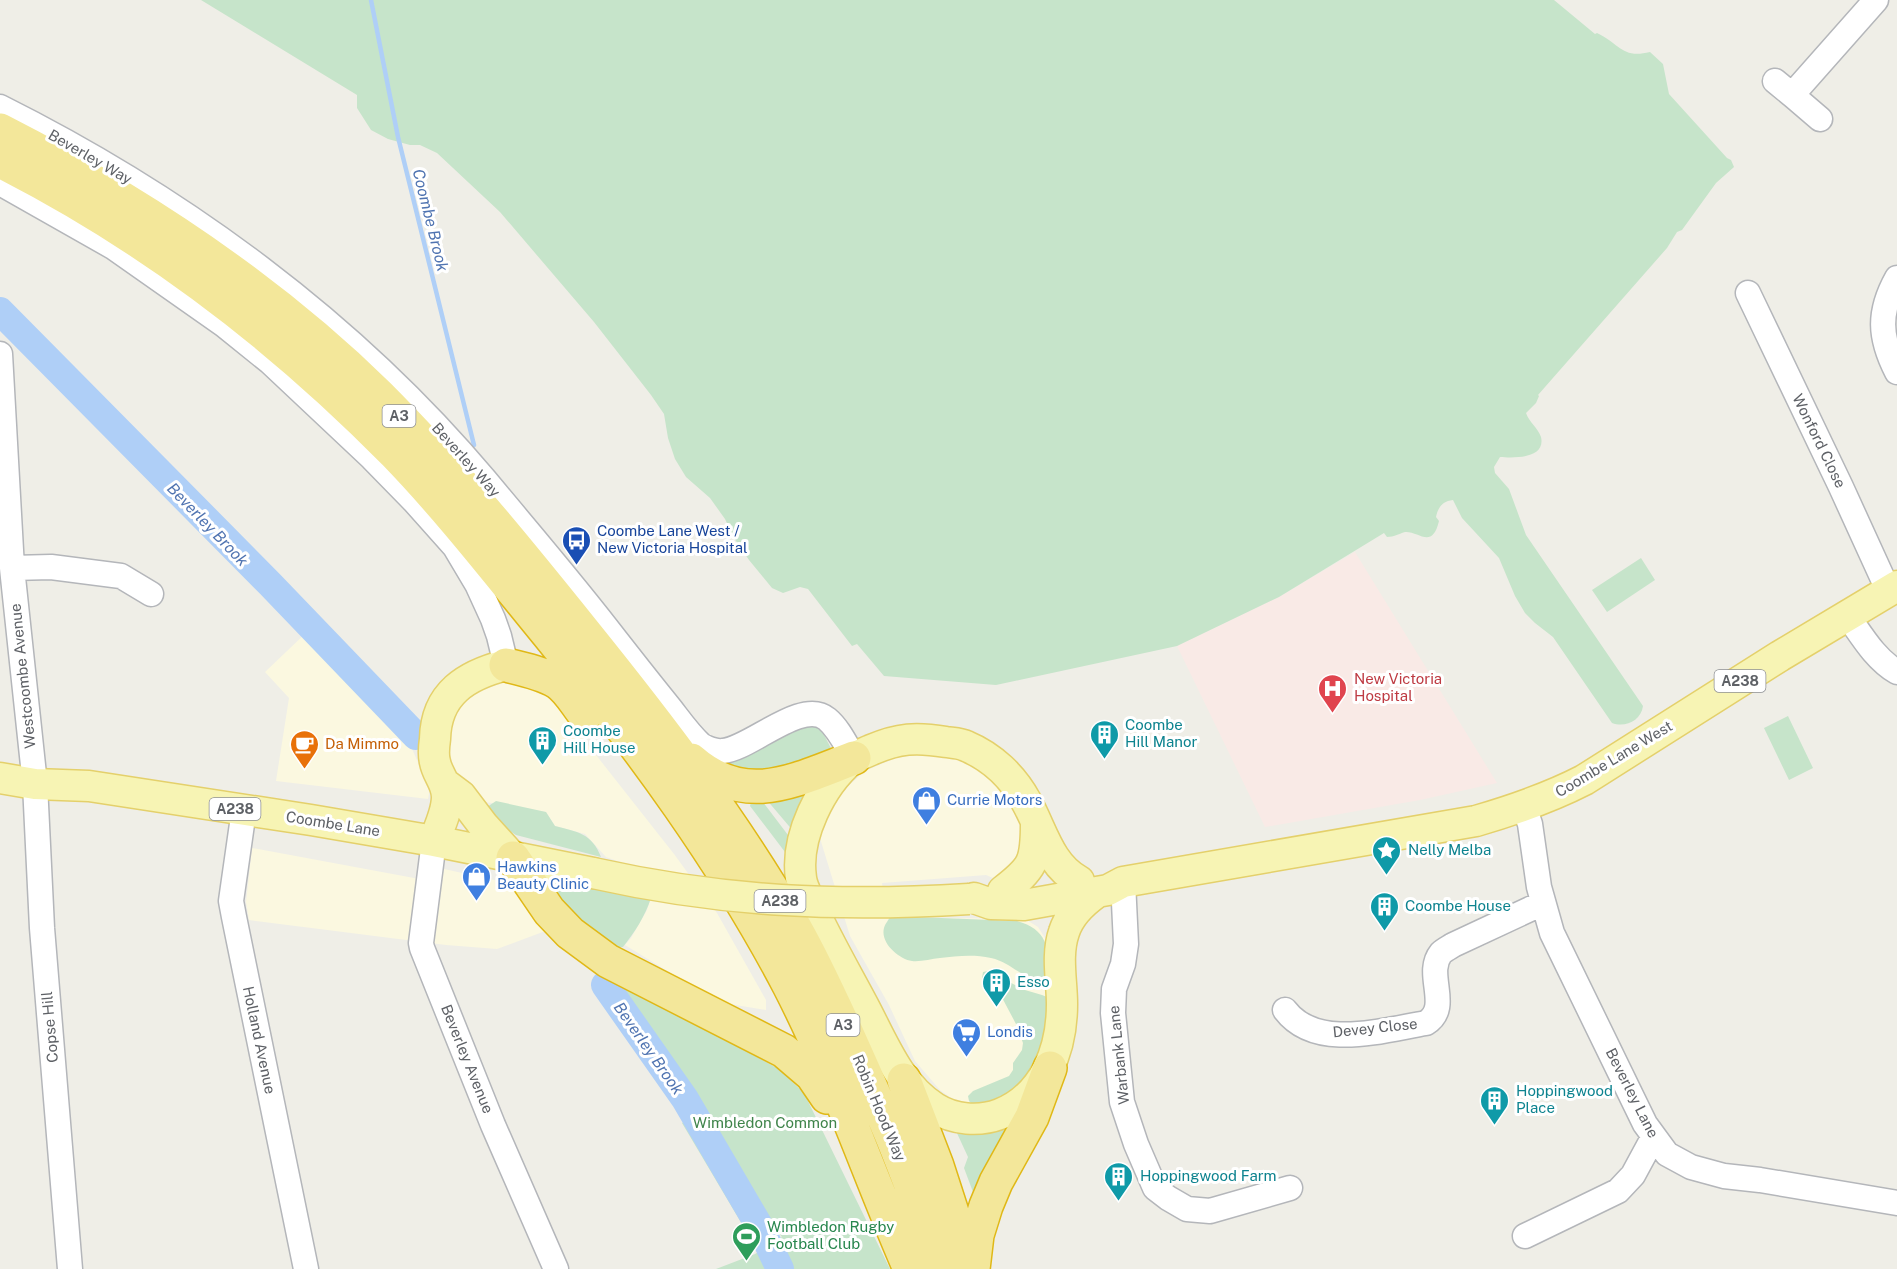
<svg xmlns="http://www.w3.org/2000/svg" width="1897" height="1269" font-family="'Public Sans',sans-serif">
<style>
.commercial{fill:#fbf8e0}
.medical{fill:#f9eae6}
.green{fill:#c6e4ca}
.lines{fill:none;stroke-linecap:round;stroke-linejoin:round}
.stream{stroke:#afcff7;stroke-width:4.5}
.river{stroke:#afcff7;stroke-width:28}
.minor-casing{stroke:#b4b6ba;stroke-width:27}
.major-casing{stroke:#e4d06b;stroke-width:33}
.highway-casing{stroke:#e0b816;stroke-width:36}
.minor{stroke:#fff;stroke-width:24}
.major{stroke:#f7f4b4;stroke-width:30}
.highway{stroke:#f3e79a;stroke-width:33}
.major-bridge-casing{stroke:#e4d06b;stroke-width:33;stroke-linecap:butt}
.major-bridge{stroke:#f7f4b4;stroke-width:30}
.labels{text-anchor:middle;stroke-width:6;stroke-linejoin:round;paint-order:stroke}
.shield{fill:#fff;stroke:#8e9094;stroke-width:1.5}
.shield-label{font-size:14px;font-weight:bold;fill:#5e6166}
.street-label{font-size:15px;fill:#5e6166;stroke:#fff}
.transit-label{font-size:15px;fill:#164399;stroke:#fff;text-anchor:start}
.health-label{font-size:15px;fill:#be3a42;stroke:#fff;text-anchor:start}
.culture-label{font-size:15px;fill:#0d838f;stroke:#fff;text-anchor:start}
.food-label{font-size:15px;fill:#c56008;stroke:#fff;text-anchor:start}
.shop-label{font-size:15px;fill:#366cbe;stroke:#fff;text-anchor:start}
.park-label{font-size:15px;fill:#3f844a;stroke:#fff}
.leisure-label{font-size:15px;fill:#27864d;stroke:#fff;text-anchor:start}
.water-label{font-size:16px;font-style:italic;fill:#5074b1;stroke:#fff}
</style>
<rect width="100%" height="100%" fill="#efeee7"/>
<path class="commercial" d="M309 630 402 726 420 767 431 784 428 799 276 781 289 698 265 672Z
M500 682 542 691 559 708 674 854 717 913 766 1000V1010L718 1002 625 945 631 938 647 910 651 897 631 866 606 857 585 834 555 826 546 812 479 801 450 767 446 731 462 702 482 686Z
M907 753 958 755 1001 783 1021 824V843L1015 861 1006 871 993 878 986 875 882 883 888 917 1025 919 1038 927 1050 946 1052 1029 985 1108 958 1103 940 1090 915 1061 889 1005 850 936 819 835 831 804 846 788 865 771Z
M252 848 441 883 444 869 508 883 522 891 548 930 497 949 446 945 249 920 246 902Z"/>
<path class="medical" d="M1355 552 1497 783 1420 800 1265 827 1177 646 1279 597Z"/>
<path class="green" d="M201 0H1554L1595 34 1597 33C1620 44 1622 59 1650 52L1663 64 1669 94 1727 158 1731 160 1734 167 1716 183 1682 230 1677 232 1667 248 1538 395 1539 396 1536 403 1526 413C1529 422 1538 428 1541 437 1546 459 1514 458 1500 457L1494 467 1495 473 1509 489 1526 535 1643 706C1641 721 1625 728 1612 723L1553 637 1535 623 1525 613 1515 596 1499 558 1462 518 1453 500C1443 501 1438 507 1436 517L1439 521C1432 550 1419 531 1405 532 1398 534 1394 537 1387 537L1384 533 1279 597 1177 646 996 685 884 676 857 644 852 646 808 589 800 587 783 593 772 588 749 560 734 538 725 519 710 498 686 477 675 459 668 438 664 414 651 395 594 322 500 212 437 153 420 145H410L388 139 371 130 357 108V95Z
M1641 558 1655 580 1607 612 1592 590Z
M1788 716 1813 768 1789 780 1764 728Z
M814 723 822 731 834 754 796 772 758 771 731 765 728 759 796 725Z
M820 780 794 832 766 799Z
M760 798 791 839 788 856 750 806 751 802Z
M496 801 546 812 555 826C577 832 592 833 601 857L516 835 501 825 487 807Z
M551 882 651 898C645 916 635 932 623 947H612L599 943 547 886Z
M891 916 1017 921C1047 929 1049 948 1050 975 1023 985 1015 963 991 958 974 954 956 956 940 958 931 959 920 962 912 961 899 959 880 943 884 928 885 924 889 919 891 916Z
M988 971 1025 990 1042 995 1047 997 1050 1003 1038 1070 1002 1099 972 1104 969 1101 968 1096 973 1091 1009 1076 1013 1070V1063L1022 1050 1023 1043 1016 1024 998 990 982 978 983 972Z
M617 981 779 1069 804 1093 890 1269H716L755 1254 782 1237 776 1230 752 1241 682 1123 701 1111Z
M1006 1125 1011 1128 977 1196 973 1192 964 1168 968 1157 956 1131Z"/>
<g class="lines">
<path class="stream" d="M371 0 398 137 474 445"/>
<path class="river" d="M0 311 270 584 416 736
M605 985 685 1099 761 1229 780 1269"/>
<defs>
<path id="minor" d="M1775 81 1792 95
M0 107C182 198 353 323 485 480 529 533 574 585 616 640 634 663 652 686 670 708 680 721 689 734 701 745 708 749 715 752 723 751 750 749 802 698 827 719 839 729 846 745 854 758
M1820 119 1792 95 1876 0
M0 183 113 247 224 325 270 362 372 458 414 501 455 547 477 584 493 619 499 636 506 665
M1897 278C1878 312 1879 337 1897 372
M1748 293 1841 487 1888 590
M0 354 12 568 35 784 42 928 70 1269
M12 568 51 567 121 576 151 594
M1847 615C1862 636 1875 659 1897 672
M1524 807 1530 824 1539 887 1552 933 1645 1124 1667 1154 1691 1167 1724 1176 1760 1180 1897 1203
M244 810 231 901 234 917 306 1269
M434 841 421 943 422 948 493 1125 556 1269
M1123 882 1126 944 1123 964 1114 989 1113 1013 1122 1102 1136 1144 1155 1188 1168 1198 1187 1209 1210 1211 1290 1188
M1285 1010C1316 1051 1383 1030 1426 1023 1452 1007 1424 974 1441 953 1444 950 1450 947 1453 945L1543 903
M1525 1236 1618 1191 1633 1175 1653 1138"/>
<path id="major" d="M0 778 35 784 89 786 311 820 434 841 593 873
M445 784 461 796 483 825 513 858
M434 841C439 828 447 812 447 797 447 783 437 774 435 762 433 755 434 746 435 739 436 693 467 675 506 665
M1079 881C1049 865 1042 829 1026 801 1013 777 992 757 966 746 960 743 953 743 946 742 916 737 899 738 871 750 865 753 858 755 852 759 821 785 795 837 801 878 802 888 809 898 812 907 827 940 845 971 862 1003 882 1040 898 1085 935 1108 954 1120 979 1122 1000 1114 1045 1096 1062 1049 1062 1004 1062 981 1056 955 1064 932 1069 916 1082 903 1096 893
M1003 891C1033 868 1036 862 1036 824
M974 898 991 904 1024 905 1108 890 1123 882 1476 821C1514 810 1549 798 1584 780L1780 656 1897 586"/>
<path id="highway" d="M0 130C137 200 269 287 379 395 453 469 518 549 583 630 658 723 731 818 791 921 809 951 824 984 839 1016 859 1060 879 1104 897 1149 913 1189 927 1229 944 1269
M0 161C146 235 280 337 395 454 451 512 501 577 552 639 640 747 724 861 789 985 836 1076 869 1175 910 1269
M506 665C523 669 542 673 557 682 569 690 576 704 585 715
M691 760C746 808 795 780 854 758
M513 858 549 911 570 933 608 961 784 1051 812 1075 827 1097
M904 1080 937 1166 969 1265
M973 1269 977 1235 986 1206 996 1182 1032 1117 1050 1068"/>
</defs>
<use href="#minor" class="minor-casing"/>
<use href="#major" class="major-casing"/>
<use href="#highway" class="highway-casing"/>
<use href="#minor" class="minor"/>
<use href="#major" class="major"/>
<use href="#highway" class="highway"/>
<defs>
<path id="major-bridge" d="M593 873C723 902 838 907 969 899"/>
</defs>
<use href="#major-bridge" class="major-bridge-casing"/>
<use href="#major-bridge" class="major-bridge"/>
</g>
<defs>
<symbol id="bus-pin" viewBox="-11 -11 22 30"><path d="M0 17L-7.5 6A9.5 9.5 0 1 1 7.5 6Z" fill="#1a4fb4" stroke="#fff"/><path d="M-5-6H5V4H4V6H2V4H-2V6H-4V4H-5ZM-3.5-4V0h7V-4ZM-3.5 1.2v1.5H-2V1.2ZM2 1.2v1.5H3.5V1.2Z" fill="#fff"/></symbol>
<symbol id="hospital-pin" viewBox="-11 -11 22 30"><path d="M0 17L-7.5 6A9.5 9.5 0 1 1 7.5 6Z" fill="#e0444e" stroke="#fff"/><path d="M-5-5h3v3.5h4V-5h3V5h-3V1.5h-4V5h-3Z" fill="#fff"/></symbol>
<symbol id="building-pin" viewBox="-11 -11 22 30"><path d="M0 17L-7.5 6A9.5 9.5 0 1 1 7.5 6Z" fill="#0f9aa8" stroke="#fff"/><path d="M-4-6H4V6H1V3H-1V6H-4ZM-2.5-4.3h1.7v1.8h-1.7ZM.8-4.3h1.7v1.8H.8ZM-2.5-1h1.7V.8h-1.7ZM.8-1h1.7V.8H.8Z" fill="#fff"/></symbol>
<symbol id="cafe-pin" viewBox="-11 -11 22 30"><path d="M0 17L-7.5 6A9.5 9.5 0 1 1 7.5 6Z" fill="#e8710a" stroke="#fff"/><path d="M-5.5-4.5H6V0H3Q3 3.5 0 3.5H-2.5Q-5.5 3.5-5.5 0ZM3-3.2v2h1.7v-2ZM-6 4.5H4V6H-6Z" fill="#fff"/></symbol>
<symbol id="shop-pin" viewBox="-11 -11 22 30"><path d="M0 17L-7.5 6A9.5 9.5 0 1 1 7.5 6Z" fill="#3f7fe0" stroke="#fff"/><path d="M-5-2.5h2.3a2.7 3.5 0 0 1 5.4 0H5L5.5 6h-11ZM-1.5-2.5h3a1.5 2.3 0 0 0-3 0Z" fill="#fff"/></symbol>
<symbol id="sight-pin" viewBox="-11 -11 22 30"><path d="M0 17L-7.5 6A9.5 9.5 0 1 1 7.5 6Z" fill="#0f9aa8" stroke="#fff"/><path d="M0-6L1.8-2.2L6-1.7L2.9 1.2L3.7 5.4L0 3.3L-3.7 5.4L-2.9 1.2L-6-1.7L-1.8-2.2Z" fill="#fff"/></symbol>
<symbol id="supermarket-pin" viewBox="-11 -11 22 30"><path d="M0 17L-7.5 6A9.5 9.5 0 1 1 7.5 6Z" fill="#3f7fe0" stroke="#fff"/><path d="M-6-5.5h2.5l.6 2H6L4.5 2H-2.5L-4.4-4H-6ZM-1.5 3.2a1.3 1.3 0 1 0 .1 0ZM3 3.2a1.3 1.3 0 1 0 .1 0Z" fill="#fff"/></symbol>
<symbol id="stadium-pin" viewBox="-11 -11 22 30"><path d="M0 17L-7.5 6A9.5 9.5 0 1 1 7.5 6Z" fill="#2e9e5b" stroke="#fff"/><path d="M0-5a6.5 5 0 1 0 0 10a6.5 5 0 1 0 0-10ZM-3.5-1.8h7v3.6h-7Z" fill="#fff"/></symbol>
</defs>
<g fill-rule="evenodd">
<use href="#bus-pin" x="560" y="524" width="33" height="45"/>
<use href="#hospital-pin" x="1316" y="672" width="33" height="45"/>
<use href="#building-pin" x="1088" y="718" width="33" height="45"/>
<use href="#building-pin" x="526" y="724" width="33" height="45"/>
<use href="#cafe-pin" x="288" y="728" width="33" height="45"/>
<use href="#shop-pin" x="910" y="784" width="33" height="45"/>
<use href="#sight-pin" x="1370" y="834" width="33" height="45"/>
<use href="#shop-pin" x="460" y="860" width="33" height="45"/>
<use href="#building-pin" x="1368" y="890" width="33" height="45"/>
<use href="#building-pin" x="980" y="966" width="33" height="45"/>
<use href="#supermarket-pin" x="950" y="1016" width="33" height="45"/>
<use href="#building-pin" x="1478" y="1084" width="33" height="45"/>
<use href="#building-pin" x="1102" y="1160" width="33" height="45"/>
<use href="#stadium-pin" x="730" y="1220" width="33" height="45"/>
</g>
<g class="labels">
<g class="shield">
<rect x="382.5" y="405" width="33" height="22" rx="4.5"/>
<rect x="1714.5" y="670" width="51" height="22" rx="4.5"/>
<rect x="209.5" y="798" width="51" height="22" rx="4.5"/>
<rect x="754.5" y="890" width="51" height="22" rx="4.5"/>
<rect x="826.5" y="1014" width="33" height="22" rx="4.5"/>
</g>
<g class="shield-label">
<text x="399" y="421">A3</text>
<text x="1740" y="686">A238</text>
<text x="235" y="814">A238</text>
<text x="780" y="906">A238</text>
<text x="843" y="1030">A3</text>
</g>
<g class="street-label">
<text transform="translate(90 157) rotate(30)" y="5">Beverley Way</text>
<text transform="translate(1819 441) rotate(64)" y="5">Wonford Close</text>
<text transform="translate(466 460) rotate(48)" y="5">Beverley Way</text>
<text transform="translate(23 676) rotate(-96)" y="5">Westcoombe Avenue</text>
<text transform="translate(1614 759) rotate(-31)" y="5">Coombe Lane West</text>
<text transform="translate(333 824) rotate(9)" y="5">Coombe Lane</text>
<text transform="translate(50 1027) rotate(-95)" y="5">Copse Hill</text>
<text transform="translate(1375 1028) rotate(-6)" y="5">Devey Close</text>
<text transform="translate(259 1040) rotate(78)" y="5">Holland Avenue</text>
<text transform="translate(1119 1055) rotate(-96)" y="5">Warbank Lane</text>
<text transform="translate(467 1059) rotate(68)" y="5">Beverley Avenue</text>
<text transform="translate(1632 1093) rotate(63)" y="5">Beverley Lane</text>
<text transform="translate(879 1108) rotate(67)" y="5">Robin Hood Way</text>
</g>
<g class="transit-label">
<text x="597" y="536">Coombe Lane West /<tspan x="597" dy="17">New Victoria Hospital</tspan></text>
</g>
<g class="health-label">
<text x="1354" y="684">New Victoria<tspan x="1354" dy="17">Hospital</tspan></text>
</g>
<g class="culture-label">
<text x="1125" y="730">Coombe<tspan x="1125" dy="17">Hill Manor</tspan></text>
<text x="563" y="736">Coombe<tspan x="563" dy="17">Hill House</tspan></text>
<text x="1408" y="855">Nelly Melba</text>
<text x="1405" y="911">Coombe House</text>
<text x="1017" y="987">Esso</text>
<text x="1516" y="1096">Hoppingwood<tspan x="1516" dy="17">Place</tspan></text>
<text x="1140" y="1181">Hoppingwood Farm</text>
</g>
<g class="food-label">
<text x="325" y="749">Da Mimmo</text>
</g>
<g class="shop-label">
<text x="947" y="805">Currie Motors</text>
<text x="497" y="872">Hawkins<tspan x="497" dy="17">Beauty Clinic</tspan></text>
<text x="987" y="1037">Londis</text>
</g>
<g class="park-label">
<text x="765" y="1128">Wimbledon Common</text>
</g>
<g class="leisure-label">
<text x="767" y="1232">Wimbledon Rugby<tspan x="767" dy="17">Football Club</tspan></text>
</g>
<g class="water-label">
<text transform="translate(431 220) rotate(76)" y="6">Coombe Brook</text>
<text transform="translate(208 524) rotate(46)" y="6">Beverley Brook</text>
<text transform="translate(649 1048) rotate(55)" y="6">Beverley Brook</text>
</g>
</g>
</svg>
